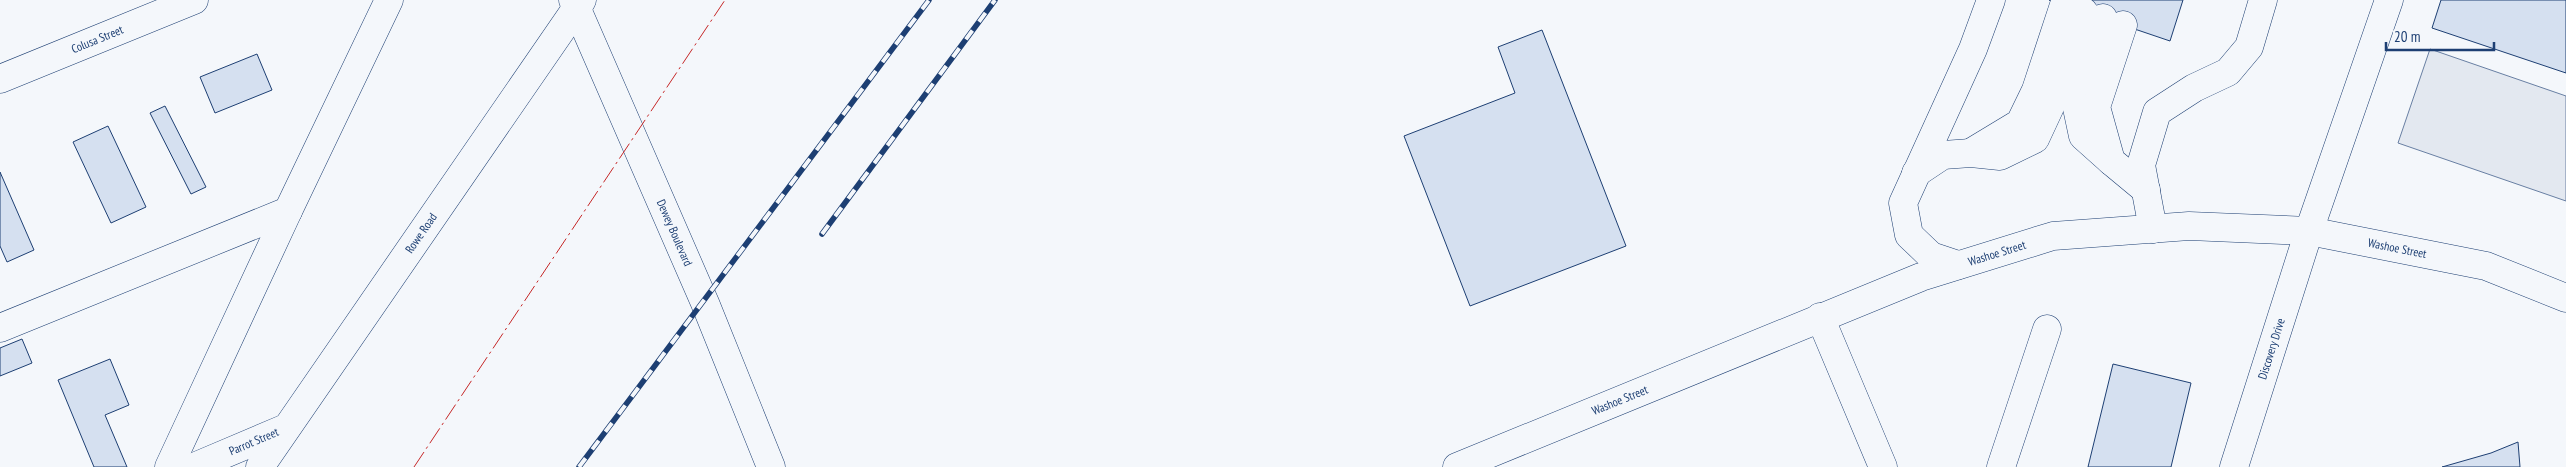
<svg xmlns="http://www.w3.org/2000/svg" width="2566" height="467" font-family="'PT Sans Narrow',sans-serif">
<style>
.parking{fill:#e3e8f0;stroke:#687fa3}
.building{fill:#d5e0f0;stroke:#1d3f73}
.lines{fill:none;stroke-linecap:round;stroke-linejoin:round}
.minor-casing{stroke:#1d3f73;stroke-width:29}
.major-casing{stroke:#1d3f73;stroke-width:29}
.minor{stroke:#f4f7fb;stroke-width:28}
.major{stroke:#f4f7fb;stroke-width:28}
.rail-casing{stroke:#1d3f73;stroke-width:5.5}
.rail{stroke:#f4f7fb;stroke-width:4;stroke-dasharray:11;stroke-linecap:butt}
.power{stroke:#c62828;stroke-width:1;stroke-dasharray:18 4 2.5 4;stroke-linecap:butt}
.labels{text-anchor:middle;stroke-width:4;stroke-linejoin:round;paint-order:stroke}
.street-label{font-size:12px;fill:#1d3f73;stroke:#f4f7fb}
</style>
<rect width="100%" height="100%" fill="#f4f7fb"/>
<path class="parking" d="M2430 49 2566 96V201L2398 143Z"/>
<path class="building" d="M2049 0H2183L2170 41Z
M2441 0H2566V73L2432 28Z
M1542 30 1626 246 1470 306 1404 136 1515 93 1498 47Z
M257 54 272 90 215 113 200 77Z
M165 106 206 187 191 194 150 113Z
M108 126 146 207 111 223 73 142Z
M0 172 34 250 7 262 0 246Z
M22 339 32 363 0 376V348Z
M110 359 129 405 105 415 127 467H94L58 380Z
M2113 364 2191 383 2171 467H2088Z
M2518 442 2520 467H2442L2491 453Z"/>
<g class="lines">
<defs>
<g id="minor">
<path id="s1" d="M573 0 705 303 771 467"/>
<path d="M2103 18 2076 103 2083 136 2111 161"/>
<path d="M2123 25 2096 107 2111 161 2146 190"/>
<path id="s2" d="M0 79 194 0"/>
<path d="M1972 152 2020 123 2036 90 2064 5"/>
<path d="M1916 173 1943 155 1971 153 2000 156 2035 139 2055 96 2084 12"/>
<path d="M2153 229 2141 165 2157 112 2194 88 2228 72 2249 47 2263 0"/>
<path d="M1958 265 1931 256 1909 235 1903 203 1973 49 1991 0"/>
<path d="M1820 317 1883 467"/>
<path d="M0 328 288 211 389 0"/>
<path d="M169 467 288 211"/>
<path id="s3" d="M194 467 286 428"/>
<path id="s4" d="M1457 467 1921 277 2053 236 2189 226 2309 231 2486 266 2566 298"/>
<path d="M2001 467 2047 329"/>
<path id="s5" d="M2234 467 2309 231 2389 0"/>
</g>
<g id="major">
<path id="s6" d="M260 467 582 0"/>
</g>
</defs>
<use href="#minor" class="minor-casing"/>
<use href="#major" class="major-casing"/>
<use href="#minor" class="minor"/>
<use href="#major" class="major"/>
<defs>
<path id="rail" d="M822 234 995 0
M579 467 929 0"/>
</defs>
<use href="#rail" class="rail-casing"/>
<use href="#rail" class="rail"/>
<path class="power" d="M414 467 725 0"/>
</g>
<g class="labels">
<g class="street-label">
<text dy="4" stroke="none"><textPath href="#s2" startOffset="105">Colusa Street</textPath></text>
<text dy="4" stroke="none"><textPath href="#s6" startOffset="284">Rowe Road</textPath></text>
<text dy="4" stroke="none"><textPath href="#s1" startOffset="254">Dewey Boulevard</textPath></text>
<text dy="4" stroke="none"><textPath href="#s4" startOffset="986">Washoe Street</textPath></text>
<text dy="4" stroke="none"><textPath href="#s4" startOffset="581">Washoe Street</textPath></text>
<text dy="4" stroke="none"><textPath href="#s5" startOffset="124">Discovery Drive</textPath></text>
<text dy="4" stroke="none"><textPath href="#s4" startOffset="176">Washoe Street</textPath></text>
<text dy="4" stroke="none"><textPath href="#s3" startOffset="65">Parrot Street</textPath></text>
</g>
</g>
<path d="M2386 42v8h108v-8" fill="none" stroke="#1d3f73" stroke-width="2.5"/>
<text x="2394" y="42" font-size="15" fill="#1d3f73" stroke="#f4f7fb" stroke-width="4" paint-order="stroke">20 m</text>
</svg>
